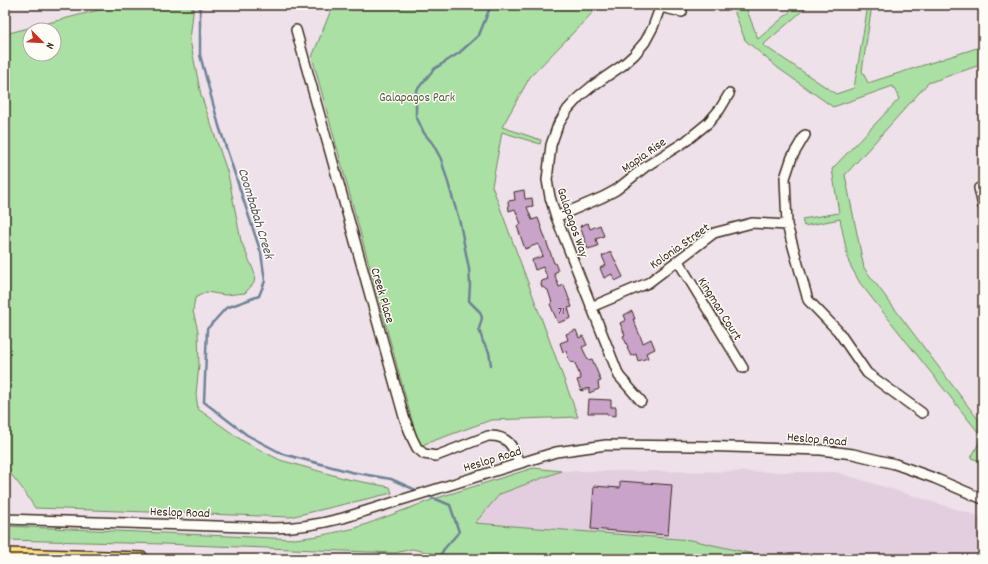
<svg xmlns="http://www.w3.org/2000/svg" width="988" height="564" font-family="Dekko,sans-serif">
<style>
.built{fill:#e3cee0}
.green{fill:#aae0a3;stroke:#728560;fill-rule:evenodd}
.lines{fill:none;stroke-linecap:round;stroke-linejoin:round}
.stream{stroke:#6e8298;stroke-width:2.5}
.building{fill:#caa3ca;stroke:#3b2a1e}
.minor-casing{stroke:#3b2a1e;stroke-width:12}
.highway-casing{stroke:#3b2a1e;stroke-width:16}
.minor{stroke:#fdfcf7;stroke-width:9}
.highway{stroke:#fedf80;stroke-width:13}
.labels{text-anchor:middle;stroke-width:3;stroke-linejoin:round;paint-order:stroke}
.number-label{font-size:11px;fill:#5f4849}
.park-label{font-size:13px;fill:#57583f;stroke:#fdfcf7}
.street-label{font-size:13px;fill:#3b2a1e;stroke:#fdfcf7}
.water-label{font-size:14px;font-style:italic;fill:#54565b;stroke:#fdfcf7}
</style>
<rect width="100%" height="100%" fill="#eee1ea"/>
<filter id="ink" filterUnits="userSpaceOnUse"><feTurbulence type="fractalNoise" baseFrequency=".025" numOctaves="2"/><feDisplacementMap in="SourceGraphic" scale="8" xChannelSelector="R" yChannelSelector="G"/><feConvolveMatrix kernelMatrix="1 2 1 2 8 2 1 2 1" color-interpolation-filters="sRGB"/></filter>
<g filter="url(#ink)">
<path class="built" d="M561 471 836 472 982 517 983 559H776L691 540 474 523 500 494Z"/>
<path class="green" d="M118 5H194L190 40 201 95 228 174 241 241 255 274 254 283 245 293 225 295 206 292 195 298 193 311 198 331 199 365 196 394 198 409 243 441 280 460 347 479 390 487 392 493 290 517 35 508 22 488 5 467V34ZM30 30H54V54H30Z
M333 5H600L530 77 502 127 541 140 540 144 502 132 492 186 578 417 491 420 419 446 312 57Z
M732 5H745L758 39 798 5H809L763 45 836 94 854 88 868 5H872L862 71 868 83 983 46V64L928 83 845 175 864 268 977 418 983 423V462L971 458 982 437 860 283 849 263 840 219 804 226 802 219 839 213 832 169 899 99 893 86 833 107 778 68 745 40Z
M533 468 561 471 500 494 475 523 691 540 776 559H479L440 555 412 549 395 553 164 544 5 540V526L295 539 318 536 356 528 434 499Z"/>
<g class="lines">
<path class="stream" d="M200 5V55L219 126 261 253 265 281 259 296 226 308 207 329 204 402 247 435 283 454 351 472 391 479 418 491
M491 365 489 352 483 342 479 329 482 318 480 312 469 301 470 285 469 269 460 223 441 159 433 144 424 133 416 116V91L434 69 459 53 479 35 491 5
M426 495 450 505 459 532 444 549 438 559"/>
</g>
<path class="building" d="M524 190 525 199 532 198 533 206 527 207 532 220 538 218 554 263H555L558 271 554 273 559 287 564 285 572 307 568 308 571 318 558 323 550 304 552 303 548 290 542 287 541 284 542 281 548 279 543 267 535 270 532 260 543 256 538 244 525 249 517 226 521 224 515 209 509 211 508 201 515 200 514 192Z
M588 223 590 229 600 225 604 236 596 239 598 246 588 249 580 226Z
M611 252 623 277 615 281 612 274 604 278 600 268 606 265 602 256Z
M632 311 635 319H633L643 343 651 339 655 349 646 353 648 358 638 361 636 354 631 356 627 348 628 347 623 336 625 335 620 323 626 320 624 315Z
M576 330 579 338 583 336 587 345 582 347 588 360 592 359 601 381 598 382 599 389 589 393V388L581 391 577 380 581 379 575 363 570 362 566 351 563 352 560 343 568 340 566 334Z
M589 399 611 400V407H616V416L607 415V413H588Z
M620 481 672 485 668 535 591 529 594 486 620 488Z"/>
<g class="lines">
<defs>
<path id="minor" d="M660 7 682 12
M296 30 404 417 412 438 417 448 424 454 436 456 488 436C508 435 513 446 519 463
M805 135 792 157 785 178 787 225 808 300 838 331 867 373 922 413
M979 188 983 206
M556 217 603 197 616 190 645 167 686 141 708 123 720 109 729 94
M678 261 743 368
M591 307 648 283 714 233 752 223 787 225
M641 401 619 376 556 217 550 197 547 180 551 145 558 125 568 109 579 97 591 87 623 65 634 55 645 42 653 27 661 5
M5 519 273 528C297 528 320 524 343 518L556 452 606 445 698 446 821 450 853 454 895 464 934 478 983 499"/>
<path id="highway" d="M5 555 142 559"/>
</defs>
<use href="#minor" class="minor-casing"/>
<use href="#highway" class="highway-casing"/>
<use href="#minor" class="minor"/>
<use href="#highway" class="highway"/>
</g>
</g>
<g class="labels">
<g class="number-label">
<text x="561" y="314">71</text>
</g>
<g class="park-label">
<text x="417" y="101">Galapagos Park</text>
</g>
<g class="street-label">
<text transform="translate(643 154) rotate(-35)" y="5">Mapia Rise</text>
<text transform="translate(574 222) rotate(71)" y="5">Galapagos Way</text>
<text transform="translate(679 245) rotate(-35)" y="5">Kolonia Street</text>
<text transform="translate(384 295) rotate(74)" y="5">Creek Place</text>
<text transform="translate(721 308) rotate(58)" y="5">Kingman Court</text>
<text transform="translate(817 438) rotate(5)" y="5">Heslop Road</text>
<text transform="translate(492 458) rotate(-17)" y="5">Heslop Road</text>
<text transform="translate(180 511) rotate(2)" y="5">Heslop Road</text>
</g>
<g class="water-label">
<text transform="translate(257 213) rotate(73)" y="5">Coombabah Creek</text>
</g>
</g>
<rect width="988" height="564" fill="none" stroke="#fdfcf7" stroke-width="20"/>
<rect x="10" y="10" width="968" height="544" fill="none" stroke="#3b2a1e" stroke-width="1.5" filter="url(#ink)"/>
<g transform="translate(42 42) rotate(114)"><circle r="19" fill="#fdfcf7" stroke="#afa8a0"/>
<path d="M0-3L7 15L0 10L-7 15Z" fill="#c8321e"/>
<text y="-6" font-size="11" font-weight="bold" text-anchor="middle" fill="#3b2a1e">N</text>
</g>
</svg>
